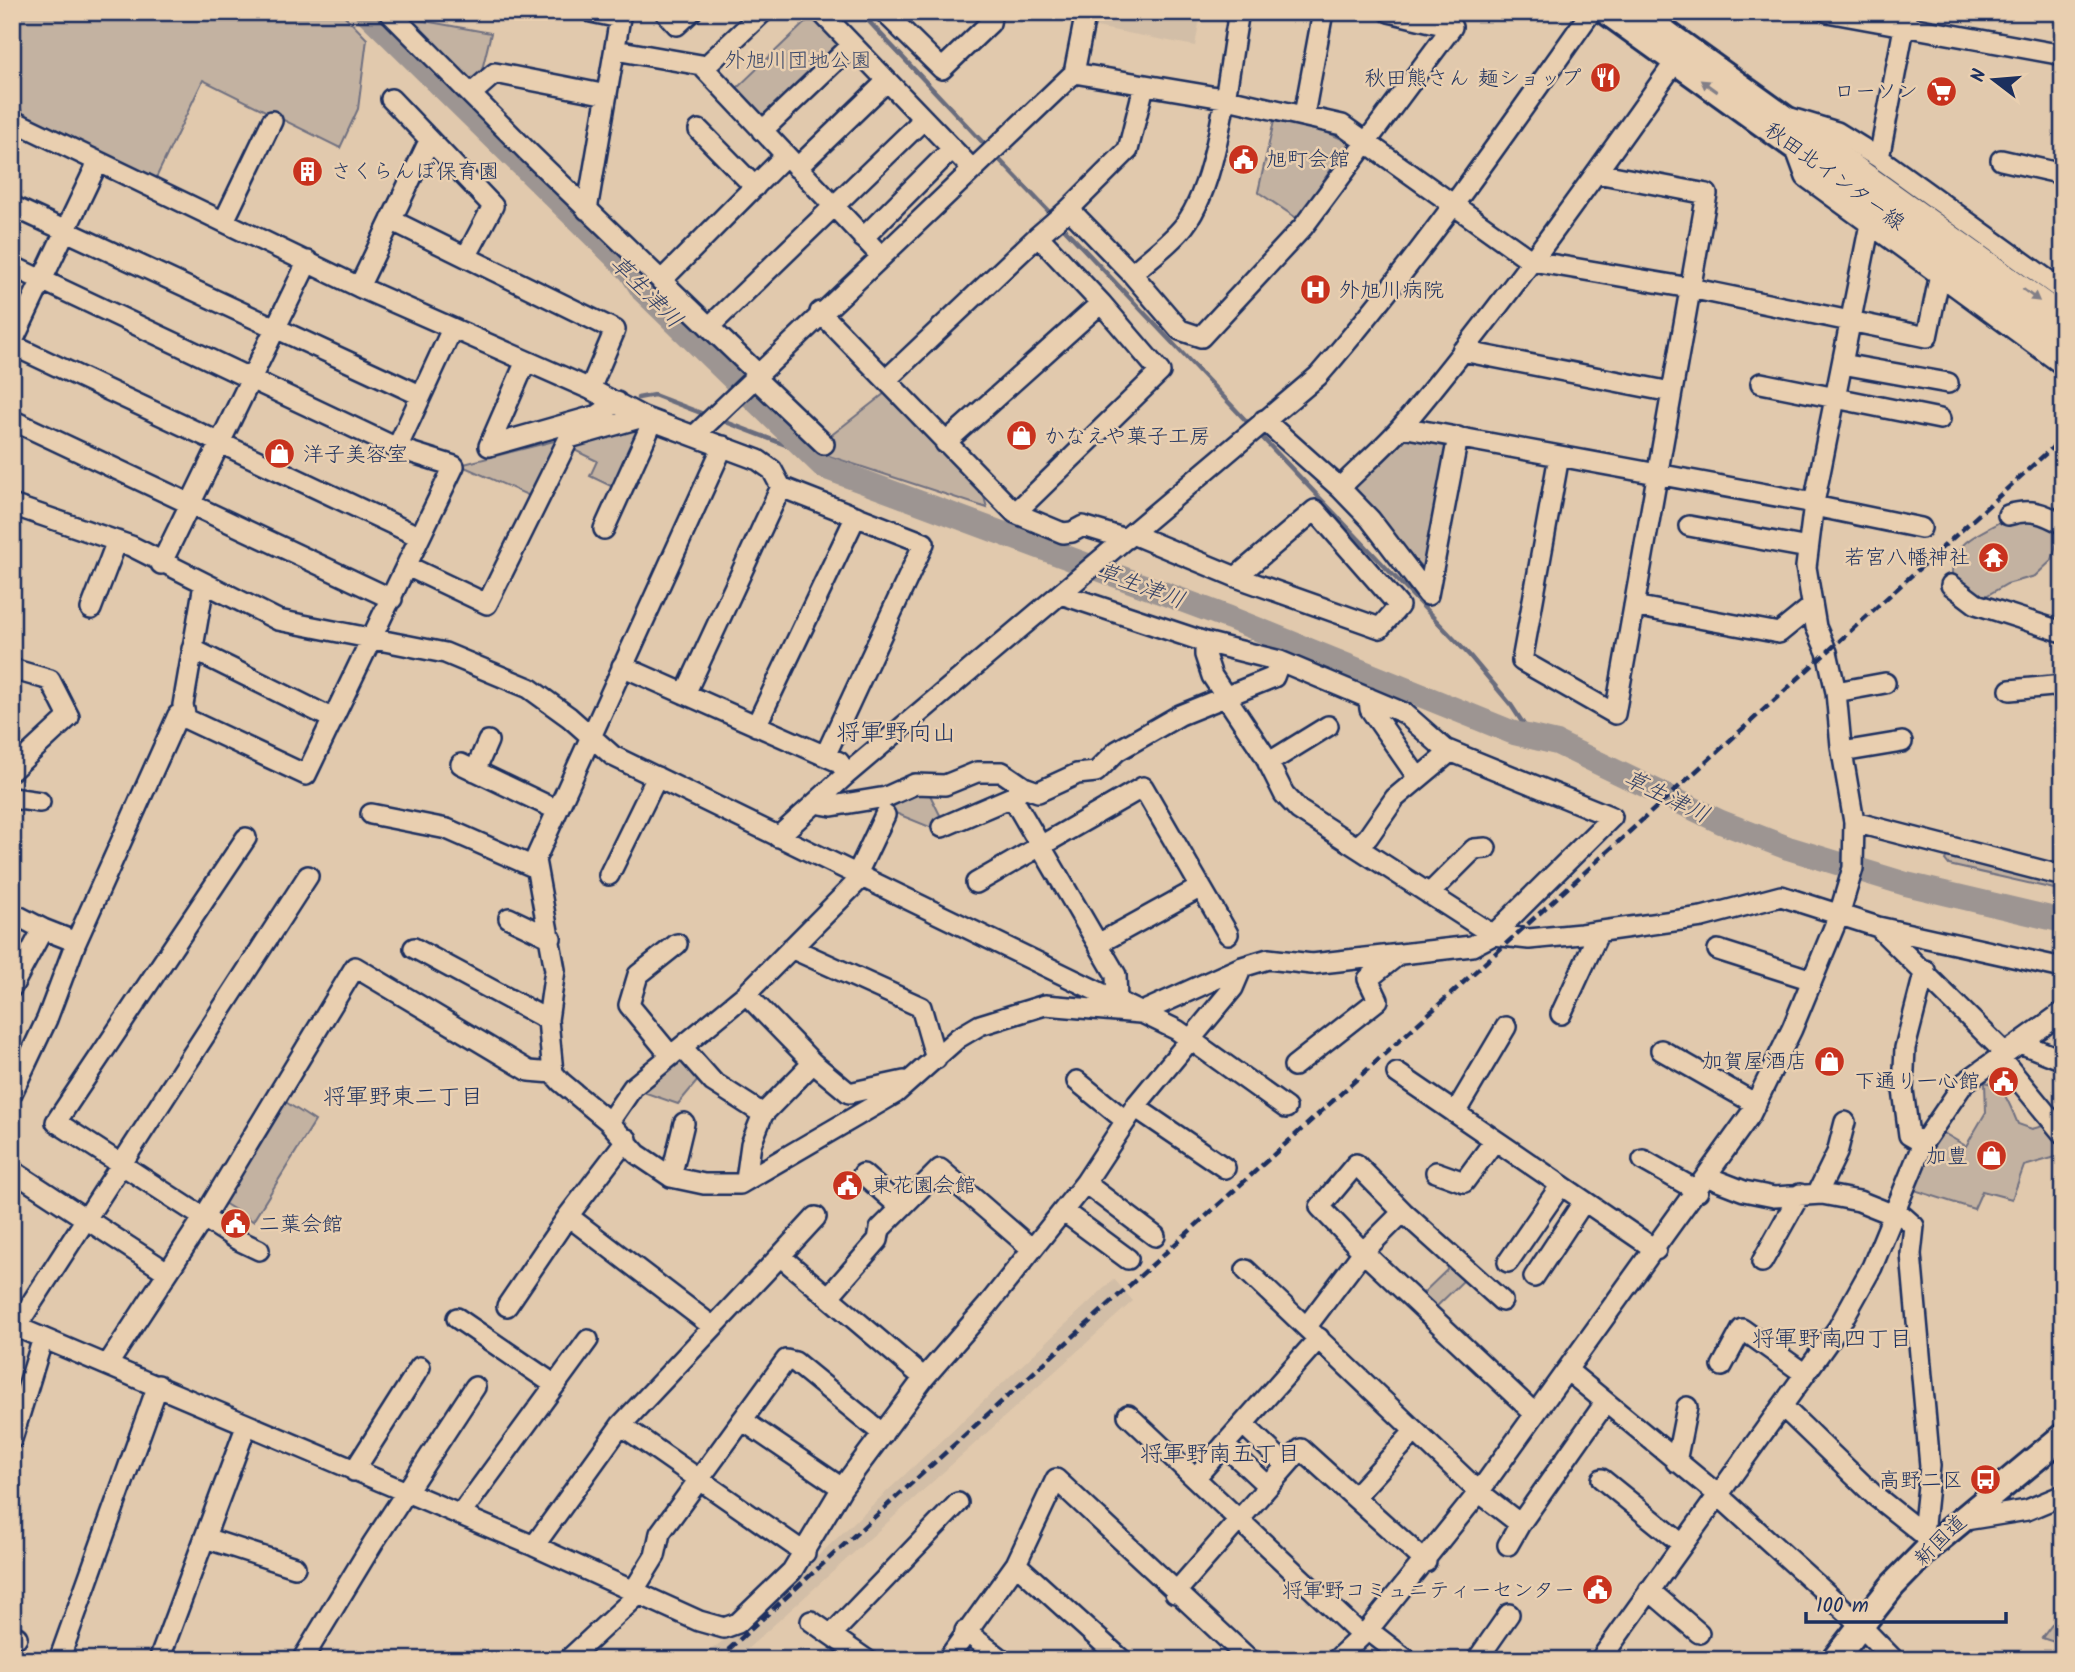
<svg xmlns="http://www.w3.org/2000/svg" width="2075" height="1672" font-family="Kalam,'Klee One',sans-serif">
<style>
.built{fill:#d2bea7}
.green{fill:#c3b2a1;stroke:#6f7080;stroke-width:2}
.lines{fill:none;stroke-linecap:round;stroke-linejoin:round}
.stream{stroke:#696c7d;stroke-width:4.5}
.river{stroke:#9d9592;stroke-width:24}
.minor-casing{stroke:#1b2f5e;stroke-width:24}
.major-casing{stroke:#1b2f5e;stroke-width:30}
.minor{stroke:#e9cfb0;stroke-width:19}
.major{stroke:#e9cfb0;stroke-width:24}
.rail{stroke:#1b2f5e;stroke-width:4.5;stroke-dasharray:10 5;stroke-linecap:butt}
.oneway{fill:#827f87}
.labels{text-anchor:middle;stroke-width:5;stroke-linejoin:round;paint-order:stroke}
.park-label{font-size:21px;fill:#344368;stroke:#e9cfb0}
.poi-label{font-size:21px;fill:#1b2f5e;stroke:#e9cfb0;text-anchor:end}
.street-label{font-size:21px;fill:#1b2f5e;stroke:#e9cfb0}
.water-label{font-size:23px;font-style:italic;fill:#354368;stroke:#e9cfb0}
.neighbourhood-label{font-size:23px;fill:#1b2f5e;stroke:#e9cfb0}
.quarter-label{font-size:24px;fill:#1b2f5e;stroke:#e9cfb0}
</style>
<rect width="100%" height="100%" fill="#e1c9ad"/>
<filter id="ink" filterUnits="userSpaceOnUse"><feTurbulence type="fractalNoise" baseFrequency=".0143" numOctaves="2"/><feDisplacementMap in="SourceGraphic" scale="14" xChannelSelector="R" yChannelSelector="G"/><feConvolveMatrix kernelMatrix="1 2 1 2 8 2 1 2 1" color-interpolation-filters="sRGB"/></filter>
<g filter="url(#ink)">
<path class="built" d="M1093 12H1201L1195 46 1091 26Z
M1443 12H1495L1493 22Z
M1114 1279 1133 1301 735 1660H697L742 1627Z"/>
<path class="green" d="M15 12H341L367 39 358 109 340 148 203 80 156 178 25 119 12 89V14Z
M814 14 842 43 768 118H761L735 90Z
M408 18 491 33 481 74 469 84Z
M1274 121 1319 129 1349 142 1298 219 1258 192Z
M885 393 983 493 987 508 826 455 829 437Z
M638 426 641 435 617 489 590 476 597 461 570 448 575 442Z
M1404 437 1448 445 1424 570 1352 488Z
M562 439 532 497 460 465Z
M2001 521H2054L2058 539 2052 560 2035 576 2007 584 1984 597 1973 596 1952 576C1951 542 1976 536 2001 521Z
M917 790 928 791 944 823 932 828 888 810Z
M1948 853 2063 880V891L1949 865 1945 860Z
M685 1057 699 1079 678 1104 643 1092Z
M1985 1082C2006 1086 2010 1107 2018 1124L2032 1129 2050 1124 2063 1142V1155L2024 1166 2012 1199 1982 1191 1974 1209 1911 1189 1940 1131 1966 1146 1986 1112Z
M281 1099 315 1121 253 1221 219 1200Z
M1451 1266 1464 1280 1433 1310 1420 1296Z
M2063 1610V1639L2057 1643 2042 1638Z"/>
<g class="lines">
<path class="stream" d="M860 12 989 149
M995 155 1054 217
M1060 224 1251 426
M638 398 654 395 706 415
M718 419 812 455
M1257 432 1470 656 1511 705 1532 737"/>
<path class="river" d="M366 12 631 272 643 291 824 467 1230 618 1514 733 1557 743 1721 822 1788 848 1906 884 2063 921"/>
<defs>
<path id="minor" d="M389 12 527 151 757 373
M591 12 620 18
M665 12 677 25 691 12
M821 12 972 169
M884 12 942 69 990 23 992 12
M1239 12C1228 70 1219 182 1184 226 1170 244 1148 259 1132 274L1180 330 1201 337 1303 227 1452 27 1389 12
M1827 12 2063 55
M615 50 701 65 880 255
M704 68 763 12
M1074 73 1223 98 1342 125 1532 261 1690 288 1927 337 1940 274
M471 94 495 73 607 95
M391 99 493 206 466 257 615 330 590 389
M1304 115 1323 12
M1791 118 1837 132 1879 158 2063 291
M12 120 359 287 590 389 643 417 758 460 772 470 781 487 924 543 825 756
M699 130 755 187
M762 131 852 45
M1795 147 1806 177 2063 365
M1879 158 1907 12
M2001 160 2063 174
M797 168 887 81
M12 206 420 395
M587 210 621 12
M391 220 466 257
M224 221 272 121
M1038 236 1069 209
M863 238 952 149
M12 266 397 448 454 466 306 775 178 715 76 942 43 929 12 987
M1132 274 1069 209 1128 150 1144 86
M661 281 785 156
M359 287 429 141
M820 312 1015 513 1063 533 1072 532 1083 526 1126 539
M709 327 924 119
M12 343 98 162
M12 345 420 537
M1462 351 1671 392
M1842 364 1948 383
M753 376 824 444
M886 380 1038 236 1101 303
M1761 383 1940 419
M12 420 392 599
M1264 420 1340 488 1370 519 1428 595 1458 437
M1402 427 1814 503
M694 436 1074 73 1086 12
M945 443 1101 303 1160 372 1015 513
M489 446 598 415 617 402
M489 446 526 361
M723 446 535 860 555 970 548 1020 553 1073 561 1082 609 1122 637 1154 671 1177 704 1184H740L896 1093 958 1038 980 1025 1045 1005 1140 1013 1242 967
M397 448 452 329
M1559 456 1522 661 1615 714 1707 194 1597 173
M1340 488C1361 466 1385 447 1404 424 1501 308 1588 185 1675 62
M12 505 131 546 278 620 445 653 529 688 569 717 613 756 1177 1030 1286 1108
M1814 506 1921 528
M2008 515C2031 508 2043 513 2063 524
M1689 526 1808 548
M604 529 653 421
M1132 534 1236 577 1380 628 1399 606 1315 510 1236 577
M161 564 308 261
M407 566 487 604 569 438 643 417
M1951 585 1976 604 2063 632
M1061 594 1205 642V655L1212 676 1264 754 1284 794 1299 810 1493 935 1529 939 1581 934 1702 917 1781 896 1878 927 2004 1052
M1634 606 1779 633 1811 607
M91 609 117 541
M192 649 333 719
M622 666 839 762 847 774
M12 669 50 680 69 717 12 770
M2010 690 2063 685
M1836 692 1885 683
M685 694 781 487
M1369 698 1370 709 1418 778
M186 719 183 705 204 584
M756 726 856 516
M1842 752 1902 742
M1268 763 1328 726
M461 764 555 809
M475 771 488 741
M1012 797 1024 787 1038 792 1077 774 1096 772 1117 751 1180 715 1274 677 1280 661
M12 798 40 802
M815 803 832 806 886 797 915 784 945 785 977 772H1002L1024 787
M371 814 447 829 536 868
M1854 822 2063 876
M942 827 1012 797 1116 975 1117 1001
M778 837 847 774 1318 376C1418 261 1503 136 1591 12
M246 838 56 1122 238 1240 259 1250
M1357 847 1368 837 1395 798 1450 752
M609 875 657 777
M856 876 885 815
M976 883 1143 787 1228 934
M1429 894 1474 849 1486 848
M12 913 43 929
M509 918 551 938
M1878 927 2063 968
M1098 944 1201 887
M414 948 548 1020
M791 948 921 1007 936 1059
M1718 950 1812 980
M746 994 813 1063 849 1093 904 1081
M1561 1014 1599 932
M2020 1043 2063 1060
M682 1047 713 1082 763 1114
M1661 1050 1756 1104
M671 1056 629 1005 638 975 677 944
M1999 1056 2063 1134
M1294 1066 1378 1000 1368 979 1398 955
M1397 1073 1656 1250
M1077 1081 1126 1121
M12 1093 47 1019 76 942
M1135 1107 1225 1168
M1455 1113 1506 1027
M609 1122 633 1087 746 994 861 878
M627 1139 568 1216 712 1326
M1923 1143 1909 1135 1903 1090 1905 1048 1925 970
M1643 1160 1698 1191
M1436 1172 1464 1182 1495 1140
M863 1174 901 1208
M671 1177 684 1123
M1708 1177 1744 1191 1774 1197 1822 1194 1859 1201 1894 1215
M12 1178 16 1173 167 1272
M746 1180 751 1144 763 1114 813 1063
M1085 1183 1155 1236
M1817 1194 1837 1153 1845 1122
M1896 1210 1914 1226 1911 1254 1930 1466 1923 1534 1932 1545
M1063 1211 1128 1259
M1403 1212 1356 1164 1320 1207 1363 1252 1535 1414
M780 1256 816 1217
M1508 1262 1561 1185
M1762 1262 1800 1194
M1246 1270 1479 1492 1520 1524 1605 1403
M1534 1277 1584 1201
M830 1295 878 1240 880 1229 940 1169 1032 1249
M507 1306 568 1216
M457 1318 555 1385
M12 1325 534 1546 699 1621 724 1628 738 1623 792 1571 842 1488 924 1378 987 1306 1085 1183 1137 1104 1233 988 1242 967 1268 959 1312 964 1472 946 1493 935 1612 817 1445 749 1404 713 1280 661 1205 642
M1307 1326 1363 1252 1403 1212 1502 1301
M16 1327 308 876
M108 1364 204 1217 355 967 529 1071 553 1073
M1722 1366 1742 1329 1805 1374
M1567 1370 1717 1494 1848 1613 1894 1660
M1782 1406 1874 1495 1923 1534
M1128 1415 1362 1636
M742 1420 842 1488
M1243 1424 1286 1465
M621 1425 805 1553
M12 1439 43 1338
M1224 1445 1268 1486
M1676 1462 1687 1407
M354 1471 420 1367
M1195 1478 1319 1338
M1602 1479 1682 1544
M1355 1496 1415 1431
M460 1515 588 1340
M1959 1521 2027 1510 2063 1495
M205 1538 295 1567
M1508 1545 1520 1524
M534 1546 621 1425 780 1256 924 1378
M1016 1564 1122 1660
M634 1590 655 1556 660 1533 786 1360 795 1362 883 1434
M1649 1590 1699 1633
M1175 1593 1301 1449 1426 1562
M811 1621 867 1660
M1368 1630 1407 1660
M965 1631 1003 1660
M832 1634 958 1503
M12 1635 17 1637
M59 1660 158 1385
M159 1660 246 1427
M302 1660 373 1543 475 1387
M568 1660 640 1593
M947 1660 1016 1564 1056 1479 1250 1660
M1336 1660 1368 1630 1479 1492 1750 1115 1792 1029 1839 915 1853 868 1854 822 1841 746 1836 692 1827 652 1816 627 1806 567 1814 503 1870 224
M1477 1660 1509 1614
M1600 1660 1838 1328 1872 1267 1923 1143 1964 1083 2063 1012"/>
<path id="major" d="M1607 12 2063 340
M1637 12 2063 318
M1834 1660 1893 1585 1932 1545 2063 1436"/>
</defs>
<use href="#minor" class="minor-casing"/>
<use href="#major" class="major-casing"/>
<use href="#minor" class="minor"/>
<use href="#major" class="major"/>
<path class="rail" d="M717 1660 2063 438"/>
</g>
<defs><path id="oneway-solid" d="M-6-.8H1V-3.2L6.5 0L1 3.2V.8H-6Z" transform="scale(1.75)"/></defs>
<g class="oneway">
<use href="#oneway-solid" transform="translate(1709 86) rotate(-145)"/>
<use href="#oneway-solid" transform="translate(2031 295) rotate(36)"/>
</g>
</g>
<defs>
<symbol id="restaurant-disc" viewBox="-11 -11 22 22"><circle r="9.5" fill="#c8321e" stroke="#e9cfb0"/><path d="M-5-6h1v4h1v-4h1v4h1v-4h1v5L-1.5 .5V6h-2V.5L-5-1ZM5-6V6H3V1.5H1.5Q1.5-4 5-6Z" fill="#fff"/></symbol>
<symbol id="supermarket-disc" viewBox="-11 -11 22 22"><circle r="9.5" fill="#c8321e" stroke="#e9cfb0"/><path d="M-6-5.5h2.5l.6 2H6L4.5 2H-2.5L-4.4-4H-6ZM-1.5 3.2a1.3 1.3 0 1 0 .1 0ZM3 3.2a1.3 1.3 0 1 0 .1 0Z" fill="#fff"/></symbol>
<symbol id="civic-disc" viewBox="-11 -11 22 22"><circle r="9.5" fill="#c8321e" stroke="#e9cfb0"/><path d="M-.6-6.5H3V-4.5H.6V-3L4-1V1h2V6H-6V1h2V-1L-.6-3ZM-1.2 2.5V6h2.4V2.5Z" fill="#fff"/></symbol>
<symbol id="building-disc" viewBox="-11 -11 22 22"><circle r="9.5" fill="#c8321e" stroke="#e9cfb0"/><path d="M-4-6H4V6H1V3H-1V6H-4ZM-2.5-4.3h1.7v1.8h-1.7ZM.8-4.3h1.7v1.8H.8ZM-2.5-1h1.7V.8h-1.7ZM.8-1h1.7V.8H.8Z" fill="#fff"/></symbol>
<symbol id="hospital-disc" viewBox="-11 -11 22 22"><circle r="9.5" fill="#c8321e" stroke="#e9cfb0"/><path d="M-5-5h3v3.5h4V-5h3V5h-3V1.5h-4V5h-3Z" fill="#fff"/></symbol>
<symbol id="shop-disc" viewBox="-11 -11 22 22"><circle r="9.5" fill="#c8321e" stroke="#e9cfb0"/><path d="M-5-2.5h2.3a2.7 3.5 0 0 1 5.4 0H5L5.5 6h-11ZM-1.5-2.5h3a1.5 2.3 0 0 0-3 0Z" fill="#fff"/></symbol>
<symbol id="temple-disc" viewBox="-11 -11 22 22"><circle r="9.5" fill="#c8321e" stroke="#e9cfb0"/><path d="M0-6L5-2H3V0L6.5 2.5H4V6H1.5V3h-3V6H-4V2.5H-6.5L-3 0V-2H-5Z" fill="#fff"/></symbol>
<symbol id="bus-disc" viewBox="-11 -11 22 22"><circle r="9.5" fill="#c8321e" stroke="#e9cfb0"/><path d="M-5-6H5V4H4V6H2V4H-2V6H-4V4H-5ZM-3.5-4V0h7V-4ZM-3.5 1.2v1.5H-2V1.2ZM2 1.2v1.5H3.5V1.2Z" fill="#fff"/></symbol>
</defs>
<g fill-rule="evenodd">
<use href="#restaurant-disc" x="1588" y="60" width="35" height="35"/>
<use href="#supermarket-disc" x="1924" y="74" width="35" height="35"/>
<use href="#civic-disc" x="1226" y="142" width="35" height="35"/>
<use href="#building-disc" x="290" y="154" width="35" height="35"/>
<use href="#hospital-disc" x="1298" y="272" width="35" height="35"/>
<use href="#shop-disc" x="1004" y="418" width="35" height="35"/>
<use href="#shop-disc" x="262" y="436" width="35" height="35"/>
<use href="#temple-disc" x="1976" y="540" width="35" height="35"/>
<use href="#shop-disc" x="1812" y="1044" width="35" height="35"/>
<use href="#civic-disc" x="1986" y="1064" width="35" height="35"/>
<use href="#shop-disc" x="1974" y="1138" width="35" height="35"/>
<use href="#civic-disc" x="830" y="1168" width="35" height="35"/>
<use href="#civic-disc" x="218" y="1206" width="35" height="35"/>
<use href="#bus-disc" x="1968" y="1462" width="35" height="35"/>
<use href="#civic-disc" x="1580" y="1572" width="35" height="35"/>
</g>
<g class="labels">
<g class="park-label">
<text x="798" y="67">外旭川団地公園</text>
</g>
<g class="poi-label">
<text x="1582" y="85">秋田熊さん 麺ショップ</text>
<text x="1918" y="98">ローソン</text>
<text x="1266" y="166" text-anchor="start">旭町会館</text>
<text x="331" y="178" text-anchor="start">さくらんぼ保育園</text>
<text x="1339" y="297" text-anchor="start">外旭川病院</text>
<text x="1044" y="443" text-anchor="start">かなえや菓子工房</text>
<text x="303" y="461" text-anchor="start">洋子美容室</text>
<text x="1970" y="564">若宮八幡神社</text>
<text x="1807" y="1068">加賀屋酒店</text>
<text x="1980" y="1088">下通り一心館</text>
<text x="1968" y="1163">加豊</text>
<text x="871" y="1192" text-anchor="start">東花園会館</text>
<text x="259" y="1231" text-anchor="start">二葉会館</text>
<text x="1963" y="1487">高野二区</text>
<text x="1575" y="1597">将軍野コミュニティーセンター</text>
</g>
<g class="street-label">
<text transform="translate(1835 176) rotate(36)" y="7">秋田北インター線</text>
<text transform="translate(1940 1540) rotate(-44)" y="7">新国道</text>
</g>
<g class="water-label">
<text transform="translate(647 291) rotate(45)" y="8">草生津川</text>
<text transform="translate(1141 585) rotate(20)" y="8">草生津川</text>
<text transform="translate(1667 796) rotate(26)" y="8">草生津川</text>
</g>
<g class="neighbourhood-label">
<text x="403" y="1104">将軍野東二丁目</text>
<text x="1832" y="1346">将軍野南四丁目</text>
<text x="1220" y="1461">将軍野南五丁目</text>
</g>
<g class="quarter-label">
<text x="896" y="740">将軍野向山</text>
</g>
</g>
<rect width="2075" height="1672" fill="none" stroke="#e9cfb0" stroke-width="42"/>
<rect x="21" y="21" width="2033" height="1630" fill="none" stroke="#1b2f5e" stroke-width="2.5" filter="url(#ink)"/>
<g transform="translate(1994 80) rotate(286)" stroke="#e9cfb0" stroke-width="5" paint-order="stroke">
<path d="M0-5L12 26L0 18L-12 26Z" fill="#1b2f5e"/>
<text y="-10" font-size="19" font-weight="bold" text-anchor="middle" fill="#1b2f5e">N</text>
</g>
<path d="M1806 1612v10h200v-10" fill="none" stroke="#1b2f5e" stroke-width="3.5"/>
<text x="1816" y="1612" font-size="21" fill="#1b2f5e" stroke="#e9cfb0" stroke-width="5" paint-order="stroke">100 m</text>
</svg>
